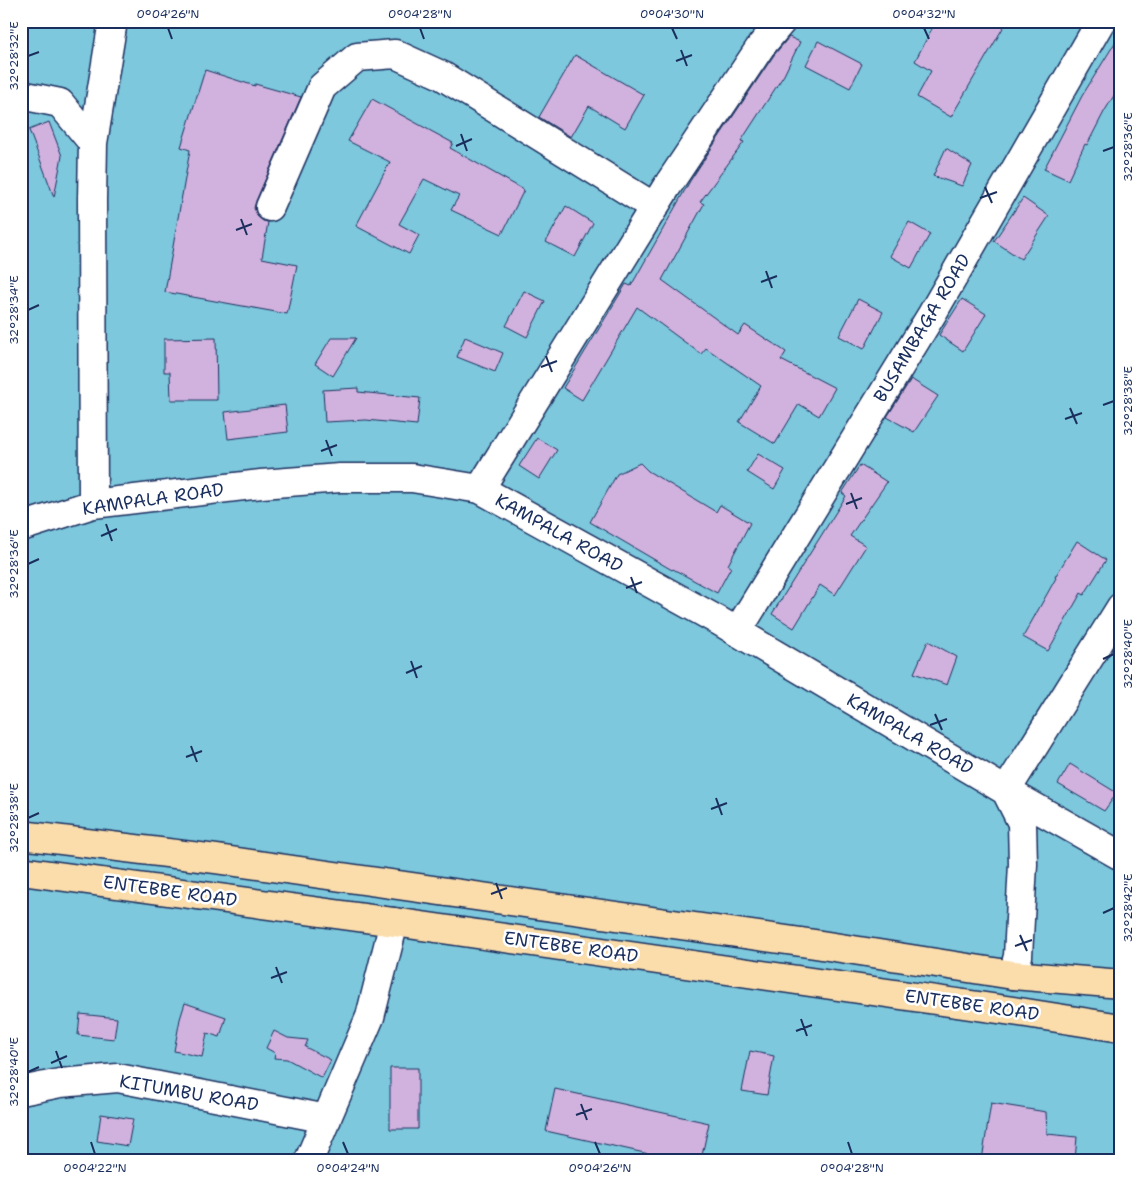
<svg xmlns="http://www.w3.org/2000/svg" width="1142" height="1181" font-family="'Shantell Sans',sans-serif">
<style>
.water{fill:#7dc8dd;stroke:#568baa}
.building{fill:#d1b2de;stroke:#1b2f5e}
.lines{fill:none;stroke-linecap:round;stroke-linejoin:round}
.minor-casing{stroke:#1b2f5e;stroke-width:31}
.secondary-casing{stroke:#1b2f5e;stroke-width:31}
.trunk-casing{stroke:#1b2f5e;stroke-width:31}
.minor{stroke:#fff;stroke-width:28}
.secondary{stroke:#fff;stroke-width:28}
.trunk{stroke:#fbddab;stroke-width:28}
.ticks{fill:none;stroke:#1b2f5e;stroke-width:2}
.labels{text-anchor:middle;stroke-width:5;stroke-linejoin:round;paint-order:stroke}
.street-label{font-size:18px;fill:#1b2f5e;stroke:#fff}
.neatline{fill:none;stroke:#1b2f5e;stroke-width:2}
.ticks-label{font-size:12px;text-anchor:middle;fill:#1b2f5e}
</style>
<rect width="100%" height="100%" fill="#fff"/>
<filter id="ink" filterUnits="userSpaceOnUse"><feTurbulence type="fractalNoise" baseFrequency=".02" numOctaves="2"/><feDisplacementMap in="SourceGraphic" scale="10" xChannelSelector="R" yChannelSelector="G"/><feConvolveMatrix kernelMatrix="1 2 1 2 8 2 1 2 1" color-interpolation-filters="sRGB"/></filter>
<g filter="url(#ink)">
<path class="water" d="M21 21H1121V1160H21Z"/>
<path class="building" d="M936 21H1007L951 117 917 97 931 71 915 61Z
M1121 33V84L1104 112 1087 145 1085 144 1068 180 1044 169 1082 96Z
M789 37 800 42 784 75 741 141 744 142 700 202 704 204 662 280 738 335 745 325 786 352 781 360 835 388 819 416 799 404 775 444 739 422 761 386 706 348 701 354 637 307 582 400 563 388 626 284 631 286 690 181 709 152 774 55Z
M818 41 862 64 850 88 806 65Z
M575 55 644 95 625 128 589 106 571 137 539 117Z
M205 70 255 86V84L301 97 256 201 254 208 258 217 263 221 268 222 262 258 297 265 287 314 165 292 190 150 181 147Z
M372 99 453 143 450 148 524 190 502 234 451 210 459 196 424 179 399 224 419 235 409 254 356 226 390 162 348 141Z
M49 122 62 156 54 197 29 130Z
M946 148 972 165 962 186 933 176Z
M1023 198 1049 216 1021 259 994 241Z
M566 206 593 223 575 257 546 242Z
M909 222 930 234 911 268 890 256Z
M524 291 545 301 527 337 506 326Z
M858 299 883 312 864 349 839 336Z
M962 299 986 314 963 351 939 335Z
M465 337 503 353 495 372 457 357Z
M216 338 217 400H171L170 372H164V339Z
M331 338H356L333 376 315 364Z
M911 379 938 396 914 432 887 417Z
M358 388V392L420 398 417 425 366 420 325 422 323 390Z
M285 405 288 432 228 439 225 412Z
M537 438 557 450 539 479 519 466Z
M758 454 785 470 774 489 747 472Z
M640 463 648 471 716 512 720 505 750 523 728 565 731 567 717 593 673 569 672 570 590 522 617 474Z
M860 465 887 482 850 536 866 546 835 595 820 585 794 628 772 614 846 496 842 493Z
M1077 541 1106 560 1084 595 1081 593 1048 651 1023 637 1056 578 1055 577Z
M928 641 957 657 947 685 914 673Z
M1070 764 1117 793 1104 811 1058 784Z
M185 1003 226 1017 220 1037 207 1033 202 1057 174 1051 180 1019Z
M80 1014 117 1018 114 1039 78 1035Z
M274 1031 288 1038 308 1040 305 1047 331 1060 322 1078 287 1059 274 1058 275 1053 266 1048Z
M750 1051 774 1056 767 1095 742 1091Z
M390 1068H418V1129H390Z
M555 1089 709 1123 701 1160H676L546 1131Z
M991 1103 1046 1112 1047 1134 1077 1137 1075 1160H982Z
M101 1114 133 1119 128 1146 97 1141Z"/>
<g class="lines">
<defs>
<path id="minor" d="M21 95 60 103 93 143
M270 207 322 87 357 57 395 54 441 75 654 207
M480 489 666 188 761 46 782 21
M93 504 92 200 93 143 113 21
M1121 607 1006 791 1121 856
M737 632 932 314 1101 21
M21 1091 60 1083 118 1078 327 1119
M309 1160 370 1017 394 922"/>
<path id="secondary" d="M21 527 93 504 261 484 340 478H412L480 489 719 621 1006 791 1022 823 1023 864 1018 956 1013 975"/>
<path id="trunk" d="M21 835 216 859 517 902 815 944 1013 975 1121 984
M21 871 394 922 1026 1013 1121 1028"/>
</defs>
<use href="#minor" class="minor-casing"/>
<use href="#secondary" class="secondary-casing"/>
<use href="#trunk" class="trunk-casing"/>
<use href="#minor" class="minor"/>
<use href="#secondary" class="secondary"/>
<use href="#trunk" class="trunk"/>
</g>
</g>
<path class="ticks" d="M168 28 172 39M420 28 424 39M672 28 677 39M924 28 929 39M681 50 687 66M28 56 39 52M676 61 692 55M461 134 467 151M456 146 472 139M1103 151 1114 147M985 187 992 203M980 198 997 192M241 219 247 235M236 230 252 224M766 271 772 288M761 282 777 276M28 310 39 305M546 356 552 372M541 367 557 361M1103 405 1114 401M1070 408 1077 424M1065 419 1082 413M326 440 332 456M321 451 337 445M851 493 857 509M846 504 862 498M106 524 112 541M101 536 117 529M28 564 39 559M631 577 637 593M626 588 642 582M1103 659 1114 654M411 661 417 678M406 673 422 666M935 714 942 730M930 725 947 719M191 746 197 762M186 757 202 751M716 798 722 815M711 809 727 803M28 818 39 813M496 883 502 899M491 894 507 888M1103 913 1114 908M1020 935 1027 951M1015 946 1032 940M276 967 282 983M271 978 287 972M801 1019 807 1036M796 1031 812 1025M56 1051 62 1068M51 1063 67 1056M28 1072 39 1067M581 1104 587 1120M576 1115 592 1109M91 1142 95 1154M343 1142 348 1154M595 1142 600 1154M848 1142 852 1154"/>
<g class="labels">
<g class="street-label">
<text transform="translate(922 328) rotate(-59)" y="6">BUSAMBAGA ROAD</text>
<text transform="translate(153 499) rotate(-8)" y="6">KAMPALA ROAD</text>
<text transform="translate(559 533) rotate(29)" y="6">KAMPALA ROAD</text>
<text transform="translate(910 734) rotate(30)" y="6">KAMPALA ROAD</text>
<text transform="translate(170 891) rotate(8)" y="6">ENTEBBE ROAD</text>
<text transform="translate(571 947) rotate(8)" y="6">ENTEBBE ROAD</text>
<text transform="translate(972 1005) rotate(8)" y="6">ENTEBBE ROAD</text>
<text transform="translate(189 1093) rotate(10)" y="6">KITUMBU ROAD</text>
</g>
</g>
<rect width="1142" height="1181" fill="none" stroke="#fff" stroke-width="55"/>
<rect x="28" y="28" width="1086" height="1126" class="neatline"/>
<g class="ticks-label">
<text x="168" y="18">0°04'26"N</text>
<text x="420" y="18">0°04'28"N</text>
<text x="672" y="18">0°04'30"N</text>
<text x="924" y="18">0°04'32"N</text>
<text transform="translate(14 56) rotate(-90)" y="4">32°28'32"E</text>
<text transform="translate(1128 147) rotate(-90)" y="4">32°28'36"E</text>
<text transform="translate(14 310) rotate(-90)" y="4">32°28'34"E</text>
<text transform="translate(1128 401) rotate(-90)" y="4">32°28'38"E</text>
<text transform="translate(14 564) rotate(-90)" y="4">32°28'36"E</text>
<text transform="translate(1128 654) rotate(-90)" y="4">32°28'40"E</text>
<text transform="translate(14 818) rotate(-90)" y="4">32°28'38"E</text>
<text transform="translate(1128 908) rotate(-90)" y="4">32°28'42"E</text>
<text transform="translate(14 1072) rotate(-90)" y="4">32°28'40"E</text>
<text x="95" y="1172">0°04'22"N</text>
<text x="348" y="1172">0°04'24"N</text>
<text x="600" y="1172">0°04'26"N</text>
<text x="852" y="1172">0°04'28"N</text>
</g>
</svg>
